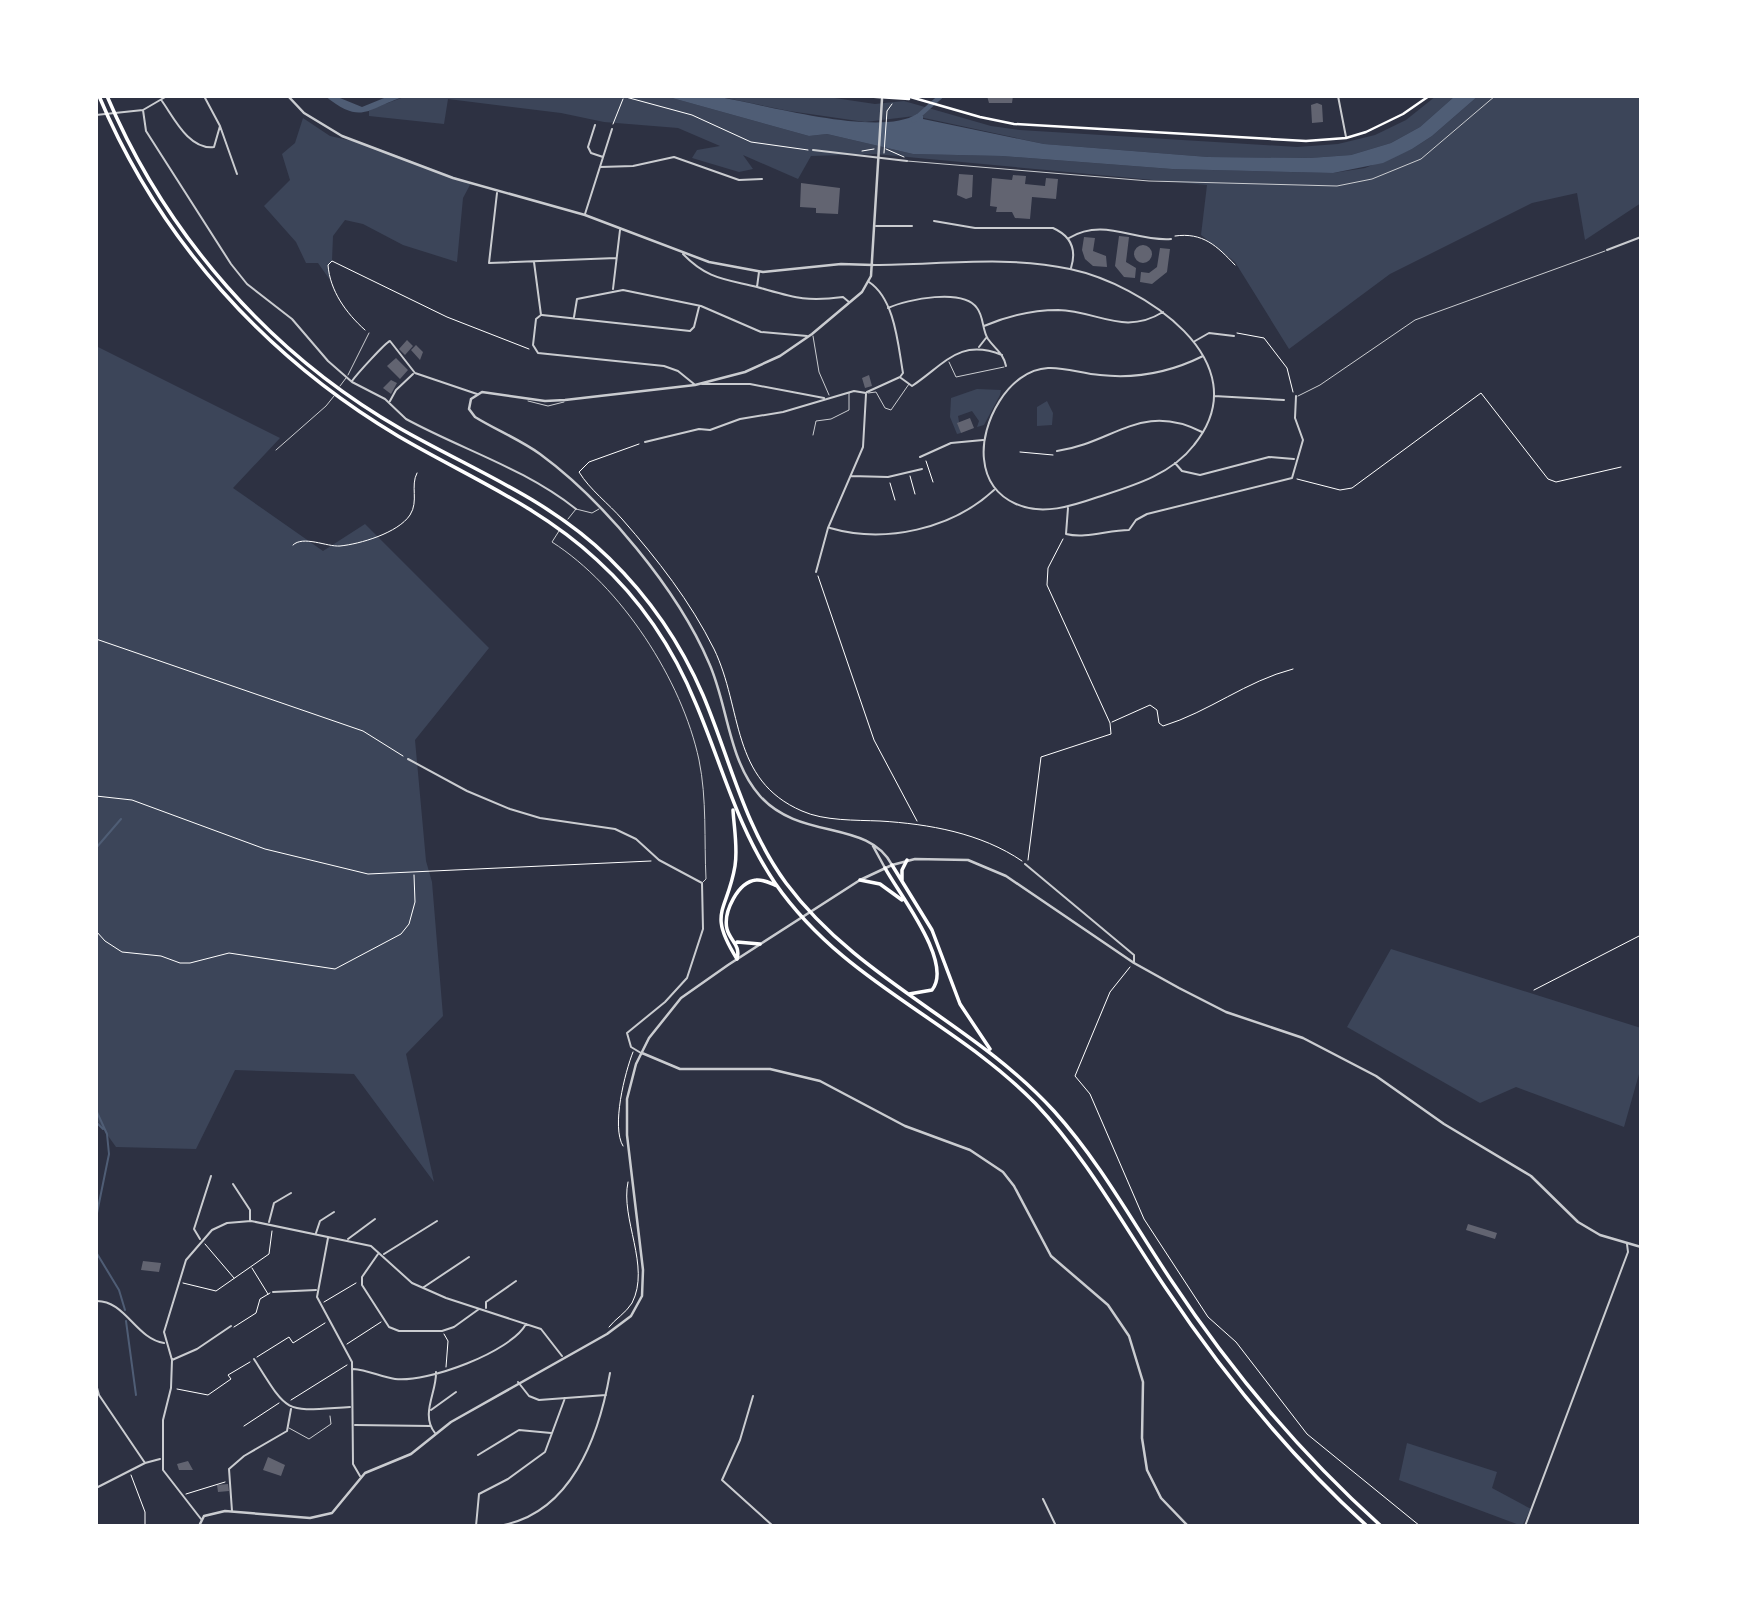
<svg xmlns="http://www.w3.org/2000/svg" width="1737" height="1622" font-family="'Public Sans',sans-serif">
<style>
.green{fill:#3c4559}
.water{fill:#4f5d75}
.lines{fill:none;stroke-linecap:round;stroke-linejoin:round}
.stream{stroke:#4f5d75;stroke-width:2}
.canal{stroke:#4f5d75;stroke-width:5}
.building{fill:#626471}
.path{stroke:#fff;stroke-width:1}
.service{stroke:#caccd0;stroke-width:1}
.minor{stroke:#caccd0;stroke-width:2}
.tertiary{stroke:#caccd0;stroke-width:2.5}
.primary{stroke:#fff;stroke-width:2.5}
.motorway{stroke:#fff;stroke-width:3.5}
</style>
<rect width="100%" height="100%" fill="#2d3142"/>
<path class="green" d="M407 96H665L809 136 827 134 913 154 1002 156 1172 169 1333 173 1365 168 1412 149 1432 136 1478 96H1641V203L1585 240 1577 193 1532 203 1390 274 1289 349 1235 262 1201 235 1207 185 875 154 811 156 798 179 743 155 753 169 739 172 692 158 697 150 720 146 678 128 604 122 561 113 448 99 444 124 369 116V111L374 108Z
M717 96H821L875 104 904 101 991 126 1020 130 1297 147 1338 144 1375 135 1406 120 1436 96H1455L1420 127 1391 143 1351 155 1310 158 1208 157 1044 144 915 116 865 122 789 111Z
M303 118 330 136 366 144 471 183 463 198 457 262 403 245 363 224 345 220 333 236 332 261 328 265 330 280 318 263H306L296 242 264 206 290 180 282 154 295 143Z
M96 346 280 438 233 488 323 551 365 524 489 648 415 740 426 861 432 882 443 1016 406 1054 434 1182 354 1074 235 1070 196 1149 116 1147 96 1119Z
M977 389 1001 390 1000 395 984 425 977 427 979 421 972 411 958 416 961 433 957 434 950 417 951 398Z
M1047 401 1053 413 1052 425 1037 426V407Z
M1391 949 1641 1028V1067L1624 1127 1516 1087 1480 1103 1347 1027Z
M1407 1443 1497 1472 1492 1488 1531 1509 1522 1526 1399 1480Z"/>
<path class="water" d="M325 96H335L362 107 389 96H407C367 107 364 127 325 96Z
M665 96C683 96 702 94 719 97 763 104 879 138 917 114L923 116V119L1044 144 1208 157 1310 158 1351 155 1391 143 1420 127 1455 96H1478L1432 136 1412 149 1383 163 1333 173 1172 169 1002 156 913 154 827 134 809 136Z"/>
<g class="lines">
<path class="stream" d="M96 848 121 819
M96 1110 107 1134 109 1154 96 1218
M96 1122 103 1129
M96 1252 119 1290 125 1310
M126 1321 136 1395"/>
<path class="canal" d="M914 120 941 96"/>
</g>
<path class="building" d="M987 96H1013L1012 103H989Z
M1317 103 1322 105 1323 122 1312 123 1311 105Z
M959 174 973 175 972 197 966 199 957 195Z
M1013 175 1026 176 1025 184 1045 186 1046 178 1058 179 1056 199 1032 197 1030 219 1015 218 1012 212H996L997 207 990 206 992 178 1012 180Z
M801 183 840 188 838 214 816 213V208L800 207Z
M1119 236 1129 237 1126 262 1136 268 1135 278 1124 277 1115 266Z
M1084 237 1095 238 1093 251 1106 256 1107 267 1093 266 1085 259 1082 250Z
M1134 254a9 9 0 1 1 18 0a9 9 0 1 1-18 0Z
M1160 248 1170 249 1167 272 1152 284 1140 282 1141 272 1149 273 1157 267Z
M407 340 413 346 405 355 399 349Z
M416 345 423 352 420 360 411 350Z
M396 358 408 370 400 379 387 366Z
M869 375 872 386 865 388 862 378Z
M391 380 397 383 391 394 383 388Z
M970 418 974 428 961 433 957 423Z
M1468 1224 1497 1233 1495 1239 1466 1230Z
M143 1261 161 1263 159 1272 141 1270Z
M268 1457 285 1465 281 1476 263 1470Z
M188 1461 193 1470H179L177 1464Z
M228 1484 229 1491 218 1492 217 1485Z"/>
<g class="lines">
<path class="path" d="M622 96 692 115 751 142 808 150
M613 124 623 99
M886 149 904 157
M862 151 874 149
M884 153 887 111 892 104
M1175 236C1203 232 1217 246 1235 265
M365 330C346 313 330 291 328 265L332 261 447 317 529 349
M1237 333 1264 338 1287 368 1293 392
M639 444 589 462 579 472C590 490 609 504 622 519 658 560 690 601 714 649 743 709 730 780 802 811 824 821 856 820 880 821 929 824 981 833 1022 861
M1020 452 1053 455
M926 461 933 482
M910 476 915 494
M1297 479 1340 490 1352 488 1481 393 1548 479 1556 482 1621 467
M890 483 895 500
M293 545C303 535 327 547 340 546 360 544 398 533 410 515 419 501 410 486 417 473
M818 576 874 740 917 821
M96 639 363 731 403 756
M1112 722 1150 705 1157 710 1159 723 1163 726C1209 712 1246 681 1293 669
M96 796 132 800 265 849 368 874 651 861
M1028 860 1041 757 1111 734 1110 723 1047 585 1048 568 1063 539
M96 931 105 941 122 952 161 956 180 963H190L229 953 335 969 401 934 409 924 415 902 414 875
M1130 967 1110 992 1075 1076 1090 1094 1144 1219 1208 1317 1236 1342 1307 1434 1420 1526
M1534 990 1641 935
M623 1146C611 1127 625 1072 633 1052
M205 1244 234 1278
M252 1268 268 1294
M183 1283 216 1291 269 1254 272 1231
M324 1302 356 1283
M234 1327 256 1313 260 1299 270 1293
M609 1327C615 1319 626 1313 632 1303 651 1266 620 1219 628 1182
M444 1334 448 1341 446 1367
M347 1344 381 1322
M257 1357 289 1337 293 1343 325 1323
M177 1389 208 1395 231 1379 228 1375 250 1362
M291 1400 347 1365
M244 1426 279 1403
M131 1475 145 1512V1526
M186 1494 225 1482"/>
<path class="service" d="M907 161 1149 181 1337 186 1372 179 1421 159 1495 96
M813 336 819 372 829 395
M949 362 956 377 1004 367
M348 375 369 333
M340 386 346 378
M868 393 876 392 885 408 891 410 909 384
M1298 396 1320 385 1415 320 1605 251
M528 401 548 406 564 402
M813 435 816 421 831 419 849 410V393
M276 450 326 406 334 396
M568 519 576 509 592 513 599 509
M559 531 552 542C621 586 682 680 699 760 707 799 704 840 706 879L703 882
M289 1428 309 1439 331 1424 330 1416"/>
<path class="minor" d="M204 96 220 126 237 174
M1338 96 1346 137
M162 101C174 118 189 150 214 147L220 126
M143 110 146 131 231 264 247 284 292 319 328 361 352 382 385 399 406 419C463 450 524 468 576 509
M96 115 143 110 167 96
M595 125 588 147 591 153 603 157
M813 150 907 161
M600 167 633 166 674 157 739 180 762 179
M497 193 489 263 616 258
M585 214 612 129
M934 221 975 228H1053C1071 236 1077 249 1071 268
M876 226H912
M1069 238C1104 217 1135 242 1171 239
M1607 250 1641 237
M683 254C707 279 725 279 757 287 793 297 804 302 843 297L849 302
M534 262 541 315 536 319 533 345 538 353 664 366 678 371 694 384
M874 265C939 265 1006 255 1070 269 1141 284 1262 361 1194 445 1171 475 1132 486 1098 497 1072 506 1042 516 1016 504 996 495 986 480 984 459 980 424 1008 370 1048 368 1065 367 1083 374 1100 375 1136 379 1171 372 1203 356
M757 287 759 272
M613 289 620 230
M888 308C908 299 963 288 977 308 984 317 982 330 988 339 995 349 1004 354 1006 366
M542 315 690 331 694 327 699 307
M574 317 577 299 623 290 701 306 761 332 807 336
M984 326C1008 316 1032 310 1058 310 1098 311 1124 336 1163 312
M1195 341 1209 333 1234 336
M979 347 986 338
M901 378 912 386C945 364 959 338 1002 355
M352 381C357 374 385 343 390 341L415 373 477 394
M702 384H750L824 398
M867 392 900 377 903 373C898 345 895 299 869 282
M1214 396 1284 400
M390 401 396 390 413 374
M645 442 699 429 710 430 740 419 783 412 854 391 866 393
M1057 451C1114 443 1141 401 1202 432
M920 457 951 443 983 440
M1175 463 1182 471 1200 475 1269 457 1294 459
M851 476 888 477 922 469
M1068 508 1066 534C1086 539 1108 530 1129 530L1136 520 1147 514 1292 478 1303 440 1295 418 1296 396
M830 528C885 544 952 529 994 490
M816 572 828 528 863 447 866 394
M408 759 467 791 510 809 540 818 615 829 636 839 659 860 702 883 703 929 687 978 665 1002 627 1033 631 1047 641 1053
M1025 864 1134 955V962
M233 1184 250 1210V1220
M269 1222 274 1203 291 1193
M316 1233 320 1221 334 1212
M328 1238 317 1297 352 1362 353 1464 360 1476
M200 1239 194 1229 211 1176
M348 1239 375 1219
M378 1254 362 1277V1285L389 1327 399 1331H442L454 1327 479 1309
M384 1254 437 1221
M424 1287 469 1257
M273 1292 316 1290
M96 1301C125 1300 136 1339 164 1343
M486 1308V1302L516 1281
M254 1359C290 1416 283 1411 350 1407
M172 1360 197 1349 231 1326
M353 1369C368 1370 381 1377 395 1379 427 1383 511 1352 526 1324
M518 1382 529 1396 539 1400 606 1395
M96 1384 99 1395 145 1463
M753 1396 740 1440 722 1480 773 1526
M431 1410 456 1392
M355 1425 430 1426
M435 1433C420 1414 437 1392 436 1372
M478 1455 519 1430 551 1433
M96 1488 145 1463 160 1459
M1043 1499 1056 1526
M232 1511 229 1469 244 1456 287 1431 291 1409
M201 1519 163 1470V1420L171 1388 172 1360 164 1332 186 1260 212 1230 227 1223 251 1221 371 1246 412 1283 446 1298 541 1329 562 1356
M476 1526 479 1494 508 1479 545 1452 565 1398
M497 1526C571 1516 599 1436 610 1373
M1525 1526 1628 1252 1627 1244"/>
<path class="tertiary" d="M288 96 304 113 342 136 453 178 585 215 709 262 763 272 841 264 873 265
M882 99 871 276 862 292 812 334 780 356 745 372 695 385 565 400 545 401 482 392 471 399 469 409 475 417C496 430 519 439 540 454 603 500 678 590 709 663 728 705 728 760 760 796 800 841 868 819 892 865
M873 846 885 868
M642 1053 680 1069H770L820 1081 905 1126 970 1150 1003 1172 1014 1186 1051 1256 1108 1305 1129 1336 1143 1382 1142 1438 1147 1470 1161 1498 1188 1526
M199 1526 204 1516 225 1511 310 1518 332 1513 365 1473 411 1454 451 1422 607 1334 631 1316 642 1296 643 1270 627 1135V1099L636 1064 649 1038 681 998 728 965 860 880 892 865 915 859 968 860 1006 876 1134 963 1179 988 1226 1012 1303 1038 1376 1076 1444 1124 1531 1176 1578 1222 1600 1235 1641 1247"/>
<path class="primary" d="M862 96 909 99
M907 96 980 117 1014 124 1306 141 1346 138 1366 132 1403 114 1429 96"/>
<path class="motorway" d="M99 96C159 239 265 357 398 436 466 476 538 505 597 560 640 599 674 650 696 704 722 765 737 827 775 883 844 983 953 1019 1035 1103 1087 1158 1123 1225 1165 1287 1223 1374 1289 1455 1367 1526
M107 96C166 235 270 354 401 429 473 470 549 499 609 558 649 597 681 644 703 695 730 759 744 826 786 883 859 981 973 1022 1054 1111 1100 1162 1133 1223 1171 1280 1231 1371 1300 1453 1381 1526
M733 810C734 828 738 848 735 866 727 913 707 911 737 959
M892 865 932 930 960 1004 990 1049
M885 868C899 894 954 963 932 990L909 994
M860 880 880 884 902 900
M902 881V870L907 860
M737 942 760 944
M737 959C741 945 730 941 727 929 723 912 738 882 756 880 763 879 770 883 777 886"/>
</g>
<rect width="1737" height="1622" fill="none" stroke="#ffffff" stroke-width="196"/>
</svg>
